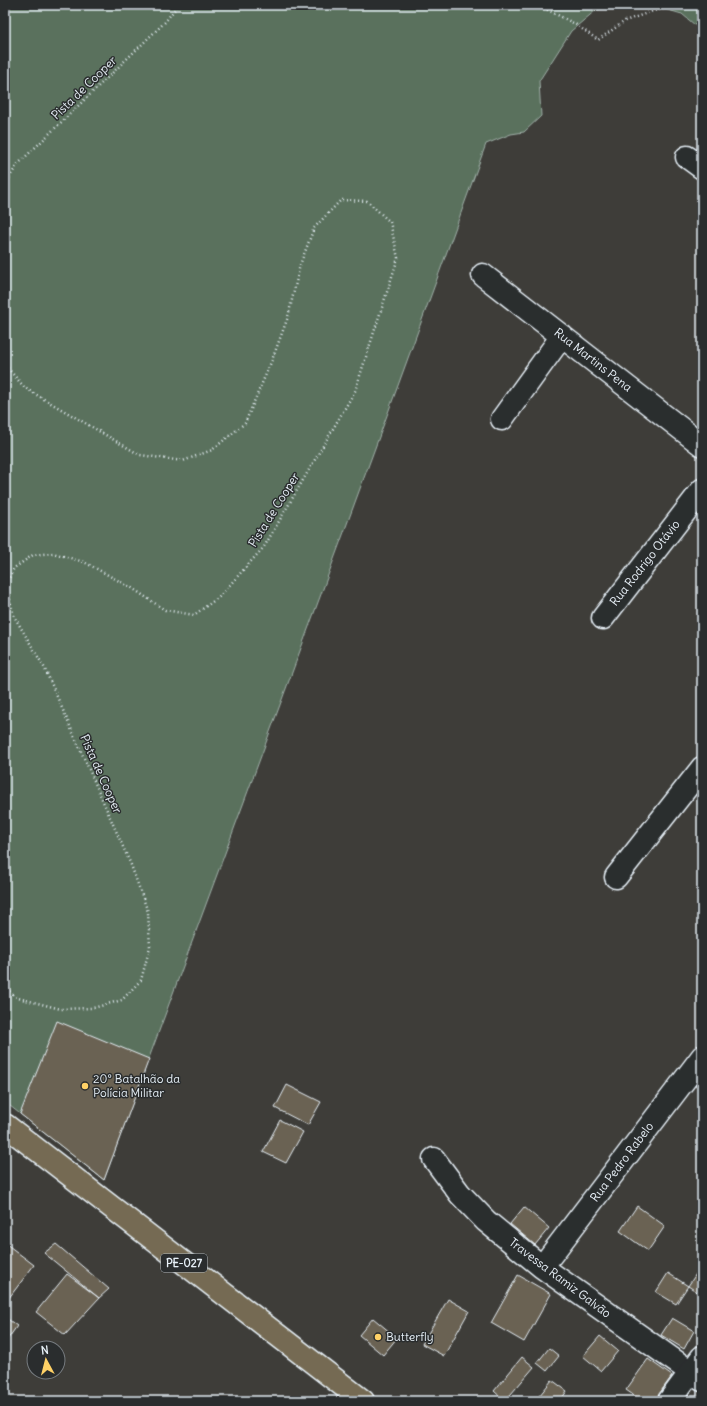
<svg xmlns="http://www.w3.org/2000/svg" width="707" height="1406" font-family="Delius,sans-serif">
<style>
.green{fill:#5a715d;stroke:#a1b1aa}
.building{fill:#6b6252;stroke:#e8f1f8}
.lines{fill:none;stroke-linecap:round;stroke-linejoin:round}
.street-casing{stroke:#e8f1f8;stroke-width:25}
.secondary-casing{stroke:#e8f1f8;stroke-width:25}
.primary-casing{stroke:#e8f1f8;stroke-width:25}
.path{stroke:#e8f1f8;stroke-width:2.5;stroke-dasharray:1 3;stroke-linecap:butt}
.street{stroke:#2a2d2e;stroke-width:22}
.secondary{stroke:#2a2d2e;stroke-width:22}
.primary{stroke:#746b52;stroke-width:22}
.poi-dot{fill:#ffd166;stroke:#2a2d2e;stroke-width:1.5}
.labels{text-anchor:middle;stroke-width:3;stroke-linejoin:round;paint-order:stroke}
.shield{fill:#2a2d2e;stroke:#afb6bb;stroke-width:1}
.shield-label{font-size:11px;font-weight:bold;fill:#e8f1f8}
.street-label{font-size:12px;fill:#e8f1f8;stroke:#2a2d2e}
.poi-label{font-size:12px;fill:#e8f1f8;stroke:#2a2d2e;text-anchor:start}
</style>
<rect width="100%" height="100%" fill="#3e3d39"/>
<filter id="ink" filterUnits="userSpaceOnUse"><feTurbulence type="fractalNoise" baseFrequency=".025" numOctaves="2"/><feDisplacementMap in="SourceGraphic" scale="8" xChannelSelector="R" yChannelSelector="G"/><feConvolveMatrix kernelMatrix="1 2 1 2 8 2 1 2 1" color-interpolation-filters="sRGB"/></filter>
<g filter="url(#ink)">
<path class="green" d="M5 5H617L596 10 571 31 539 81 541 116 524 132 511 134 486 144C361 490 231 835 104 1180L5 1102Z
M629 5H702V31L682 14 654 6Z"/>
<path class="building" d="M57 1021 149 1059 104 1180 20 1114Z
M287 1085 321 1102 308 1125 275 1108Z
M280 1120 303 1132 286 1163 263 1152Z
M637 1206 665 1226 648 1251 620 1231Z
M524 1207 549 1228 535 1245 510 1224Z
M5 1243 34 1265 5 1303Z
M56 1244 109 1289 99 1298 44 1253Z
M702 1265V1295L688 1286Z
M668 1273 688 1286 676 1304 656 1292Z
M67 1274 99 1298 65 1335 36 1312Z
M518 1275 551 1294 524 1342 491 1323Z
M448 1299 469 1311 444 1356 422 1344Z
M5 1317 17 1326 5 1343Z
M373 1318 397 1338 383 1355 359 1335Z
M672 1318 694 1331 684 1349 661 1335Z
M600 1336 618 1351 601 1371 583 1356Z
M549 1348 559 1356 547 1371 537 1363Z
M522 1357 534 1367 505 1401 494 1391Z
M648 1359 672 1376 654 1401H642L626 1390Z
M552 1380 567 1391 560 1401H535Z"/>
<g class="lines">
<defs>
<path id="street" d="M687 157 702 168
M483 275 702 445
M502 419 562 336
M603 618 702 490
M616 877 702 768
M434 1159 460 1194 486 1221 542 1267 702 1380
M542 1267 702 1057"/>
<path id="secondary" d="M669 1401 702 1357"/>
<path id="primary" d="M5 1125 363 1401"/>
</defs>
<use href="#street" class="street-casing"/>
<use href="#secondary" class="secondary-casing"/>
<use href="#primary" class="primary-casing"/>
<path class="path" d="M543 5 542 7 575 24 598 40 625 21 653 11 681 5
M684 5 696 6 702 12
M5 185 17 165 165 22 178 5
M5 365 25 388 140 455 183 461 212 450 245 423 272 360 288 317 300 265 314 228 341 200 367 201 390 222 398 258 355 391 264 547 219 597 194 615 165 610 132 588 84 562 53 553 33 555 14 568 6 584 14 616 44 667 131 865 148 912 150 947 141 980 122 1000 93 1008 61 1009 18 998 5 988"/>
<use href="#street" class="street"/>
<use href="#secondary" class="secondary"/>
<use href="#primary" class="primary"/>
</g>
</g>
<g class="poi-dot">
<circle cx="85" cy="1086" r="4"/>
<circle cx="378" cy="1337" r="4"/>
</g>
<g class="labels">
<rect class="shield" x="161" y="1254" width="46" height="18" rx="3"/>
<g class="shield-label">
<text x="184" y="1267">PE-027</text>
</g>
<g class="street-label">
<text transform="translate(84 88) rotate(-44)" y="4">Pista de Cooper</text>
<text transform="translate(593 360) rotate(38)" y="4">Rua Martins Pena</text>
<text transform="translate(274 510) rotate(-58)" y="4">Pista de Cooper</text>
<text transform="translate(645 563) rotate(-52)" y="4">Rua Rodrigo Otávio</text>
<text transform="translate(101 774) rotate(66)" y="4">Pista de Cooper</text>
<text transform="translate(622 1162) rotate(-53)" y="4">Rua Pedro Rabelo</text>
<text transform="translate(560 1278) rotate(37)" y="4">Travessa Ramiz Galvão</text>
</g>
<g class="poi-label">
<text x="93" y="1083">20º Batalhão da<tspan x="93" dy="14">Polícia Militar</tspan></text>
<text x="386" y="1341">Butterfly</text>
</g>
</g>
<rect width="707" height="1406" fill="none" stroke="#2a2d2e" stroke-width="20"/>
<rect x="10" y="10" width="687" height="1386" fill="none" stroke="#e8f1f8" stroke-width="1.5" filter="url(#ink)"/>
<g transform="translate(46 1360) rotate(353)"><circle r="19" fill="#2a2d2e" stroke="#767b7f"/>
<path d="M0-3L7 15L0 10L-7 15Z" fill="#ffd166"/>
<text y="-6" font-size="11" font-weight="bold" text-anchor="middle" fill="#e8f1f8">N</text>
</g>
</svg>
